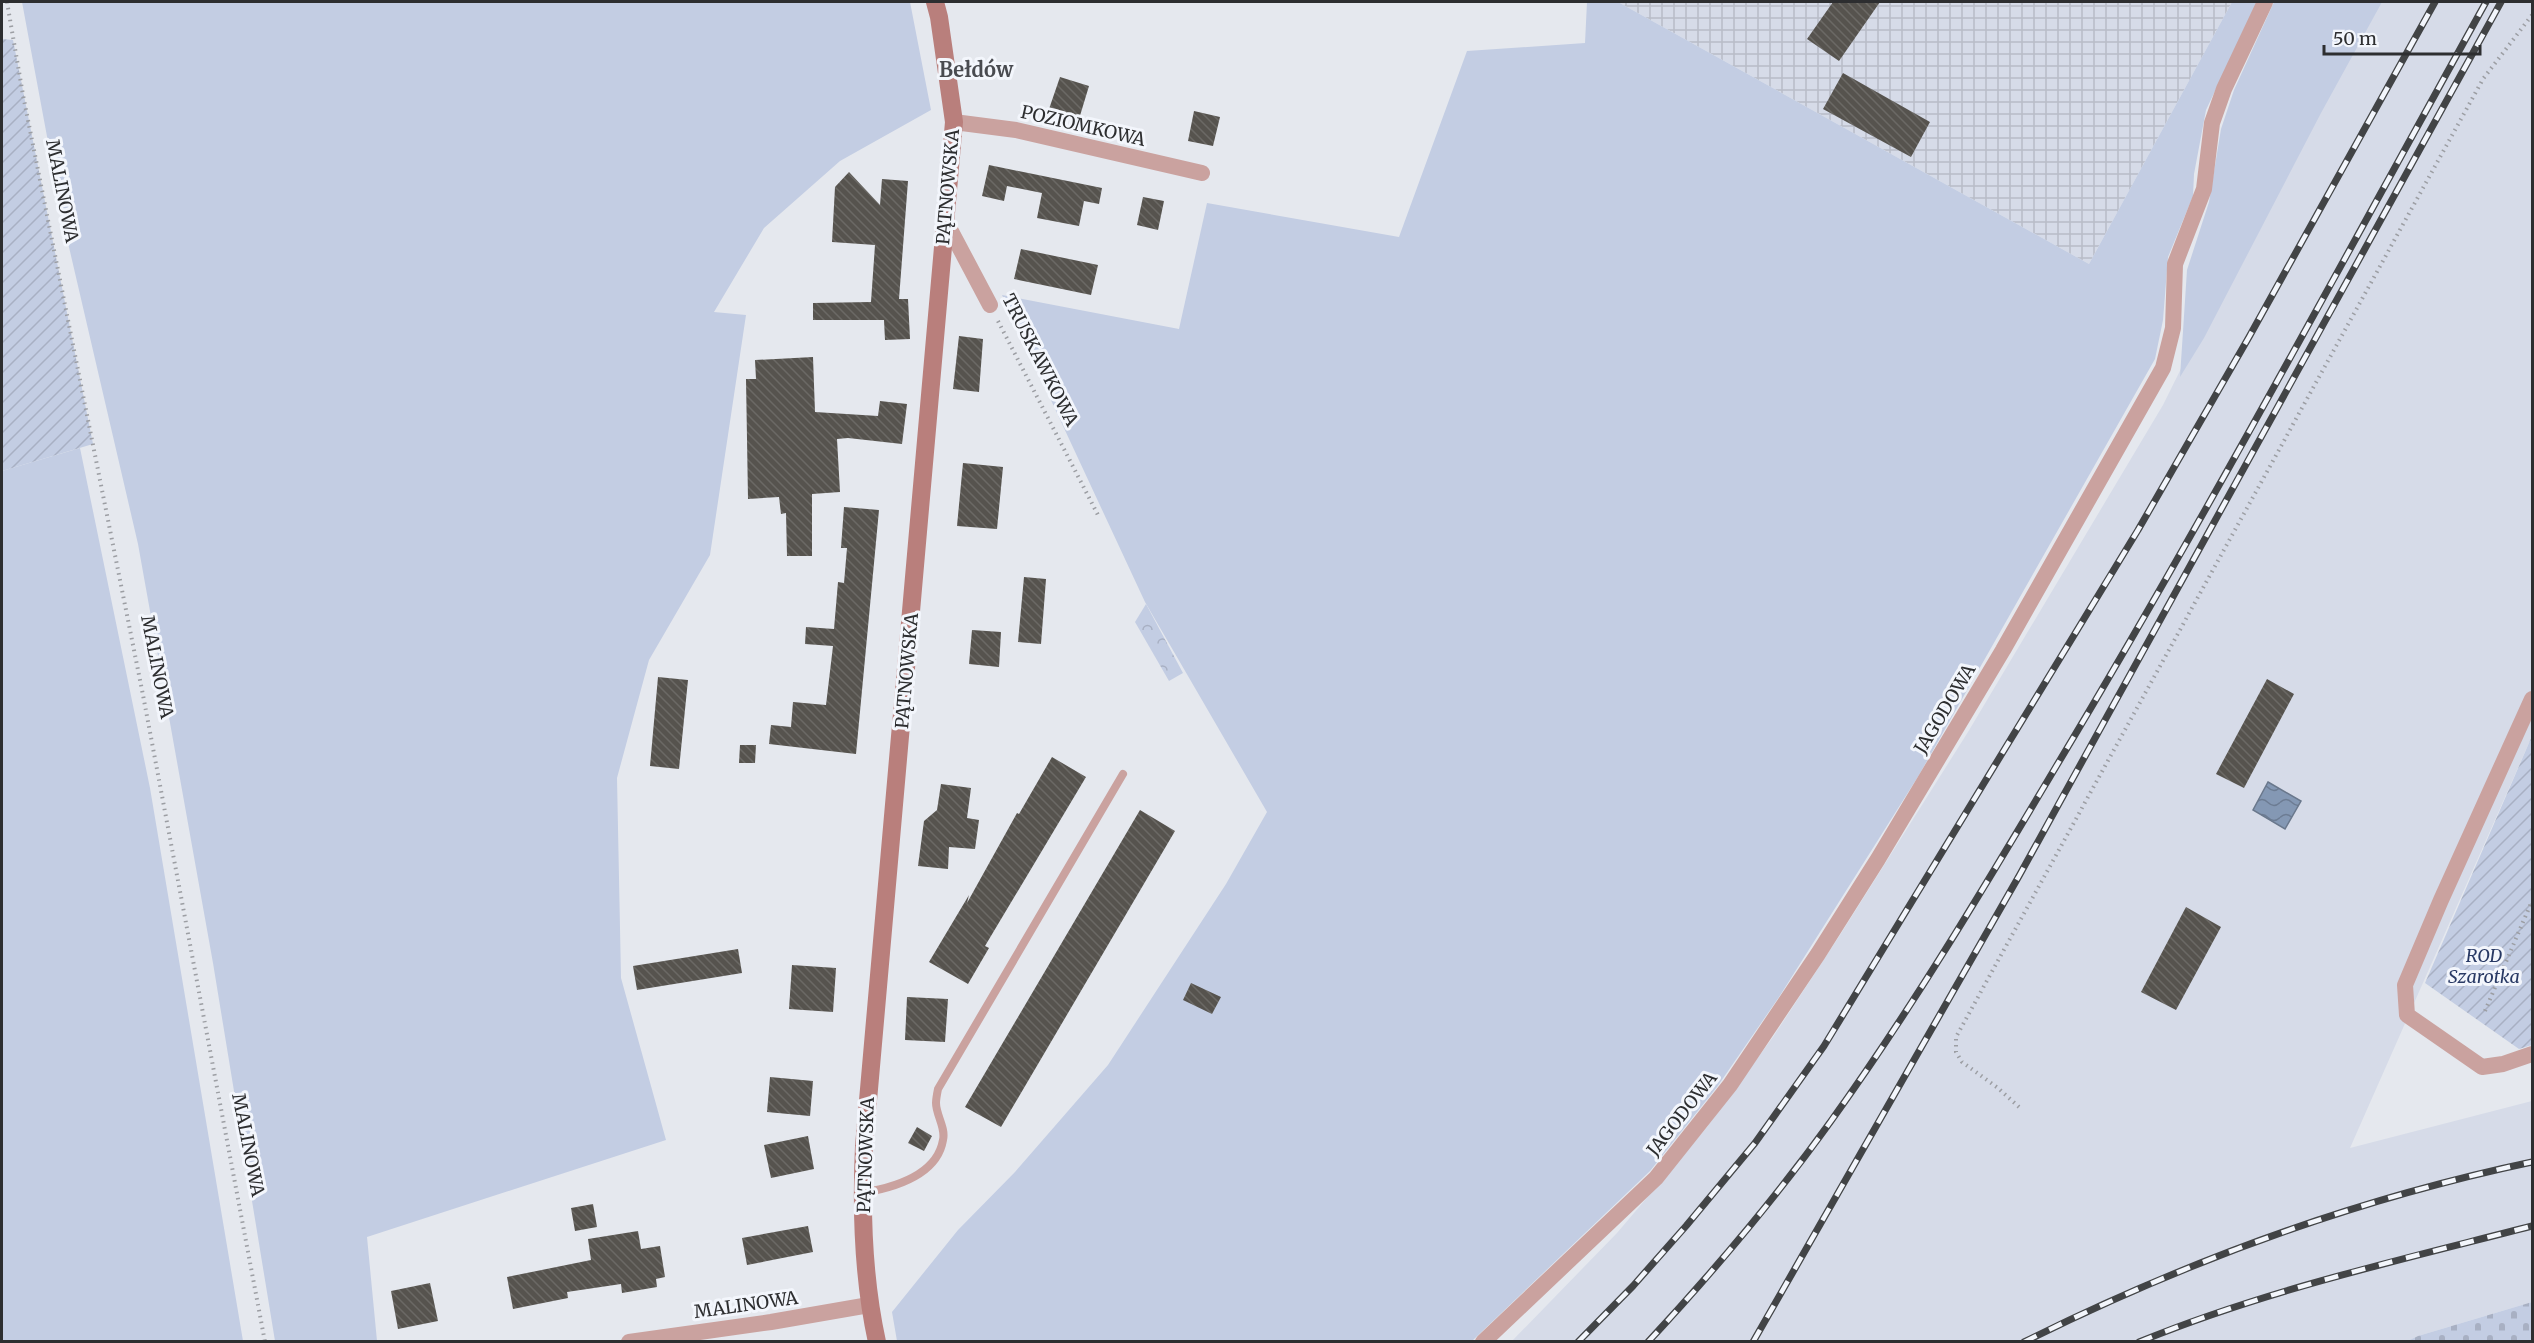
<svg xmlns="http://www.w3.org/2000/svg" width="2534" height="1343" font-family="Merriweather,serif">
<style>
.built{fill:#d6dbe8}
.industrial{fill:url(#industrial-grid)}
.grass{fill:#c3cde3}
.cemetery{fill:url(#cemetery-stones)}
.park{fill:url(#park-crowns)}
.garden{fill:url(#garden-furrows)}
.water{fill:url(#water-waves);stroke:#6a788c;stroke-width:1.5}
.building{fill:url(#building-back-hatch)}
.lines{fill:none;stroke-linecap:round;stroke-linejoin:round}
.path{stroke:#9c9ea3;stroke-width:4;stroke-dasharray:1.5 4.5;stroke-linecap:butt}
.lane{stroke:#caa29f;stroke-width:8}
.street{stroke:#caa29f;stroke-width:16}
.secondary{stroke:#b97f7c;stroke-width:18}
.rail-casing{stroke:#424446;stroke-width:7}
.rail{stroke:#f3f6fc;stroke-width:4.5;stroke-dasharray:14;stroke-linecap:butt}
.labels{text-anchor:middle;stroke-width:6;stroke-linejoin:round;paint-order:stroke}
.street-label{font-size:18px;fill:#2d2e30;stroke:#f3f6fc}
.park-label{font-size:18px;font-style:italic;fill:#283964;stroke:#f3f6fc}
.neighbourhood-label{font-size:20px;font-weight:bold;fill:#494b50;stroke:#f3f6fc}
</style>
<defs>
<pattern id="industrial-grid" width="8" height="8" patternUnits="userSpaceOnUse" patternTransform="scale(1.5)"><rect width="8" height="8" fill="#d6dbe8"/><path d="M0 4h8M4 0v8" fill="none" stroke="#b8bcc7"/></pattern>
<pattern id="cemetery-stones" width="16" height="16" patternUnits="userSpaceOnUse" patternTransform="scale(1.5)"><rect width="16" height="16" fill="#c3cde3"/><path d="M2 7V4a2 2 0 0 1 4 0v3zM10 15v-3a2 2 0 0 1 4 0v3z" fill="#a8b0c3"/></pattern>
<pattern id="park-crowns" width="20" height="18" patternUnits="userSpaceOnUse" patternTransform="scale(1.5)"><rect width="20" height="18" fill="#c3cde3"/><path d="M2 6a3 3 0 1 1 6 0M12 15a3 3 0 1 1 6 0" fill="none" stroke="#a8b0c3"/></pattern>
<pattern id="garden-furrows" width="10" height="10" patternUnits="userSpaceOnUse" patternTransform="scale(1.5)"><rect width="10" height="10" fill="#c3cde3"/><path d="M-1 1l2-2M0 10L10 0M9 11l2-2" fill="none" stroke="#a8b0c3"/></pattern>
<pattern id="water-waves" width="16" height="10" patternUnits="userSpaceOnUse" patternTransform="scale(1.5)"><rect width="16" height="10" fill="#8498b4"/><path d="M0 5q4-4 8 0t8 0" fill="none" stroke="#6c7c93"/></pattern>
<pattern id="building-back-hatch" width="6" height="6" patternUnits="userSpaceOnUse" patternTransform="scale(1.5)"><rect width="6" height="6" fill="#56534e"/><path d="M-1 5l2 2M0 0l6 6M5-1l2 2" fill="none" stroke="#6b6965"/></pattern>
</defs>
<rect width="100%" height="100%" fill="#e5e8ee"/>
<path class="built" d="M2363 2H2532V736L2350 1148 2532 1101V1302L2418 1336 2408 1342H1511L1617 1233 1707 1127 1773 1037 1840 935 1968 732 2163 405Z"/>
<path class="industrial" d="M1618 2H2232L2089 264Z"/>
<path class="grass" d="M22 2H910L931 110 840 161 764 228 714 312 746 315 710 555 649 660 617 778 621 978 666 1140 367 1237 377 1341H275L213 963 138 544 62 217Z
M1587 2H1618L2089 264 2232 2H2257L2206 110 2194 174 2193 196 2168 257 2163 320 2155 359 1919 775 1779 997 1717 1087 1650 1171 1472 1341H897L892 1312 958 1230 1015 1172 1108 1065 1226 884 1267 812 1145 602 1002 295 1179 329 1207 203 1399 237 1467 51 1585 43Z
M2274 2H2382L2321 113 2204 338 2180 377 2187 270 2209 202 2221 129 2234 90Z
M80 448 150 788 243 1341 2 1342V471Z"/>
<path class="cemetery" d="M2532 1302V1341H2408L2418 1336Z"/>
<path class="park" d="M1146 604 1183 673 1169 681 1135 622Z"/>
<path class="garden" d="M2 39 13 40 93 444 2 471Z
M2532 736V1045L2519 1049 2425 983Z"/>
<path class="water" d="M2268 782 2301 801 2285 829 2253 810Z"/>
<path class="building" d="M1833 2H1880L1839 61 1807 39Z
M1843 73 1930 122 1911 157 1823 109Z
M1060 77 1089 86 1079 119 1049 109Z
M1194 111 1220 117 1213 146 1188 141Z
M989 165 1102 188 1099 204 1084 201 1079 226 1037 218 1042 193 1007 186 1004 201 982 196Z
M849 172 880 205 882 179 908 181 899 299H908L910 339 885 340 884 320H813V303L871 302 875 245 832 242 835 187Z
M1143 197 1164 201 1158 230 1137 225Z
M1021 249 1098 265 1091 295 1014 279Z
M959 336 983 339 979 392 953 389Z
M813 357 815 412 878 416 880 401 907 404 902 444 848 438 837 439 840 492 812 494V556H787L786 513 781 514 779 497 748 499 746 379H756L755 360Z
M963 463 1003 467 997 529 957 526Z
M844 507 879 510 856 754 769 744 771 725 791 727 793 702 826 705 833 646 805 644 806 627 834 629 838 582 844 583 847 548H841Z
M1024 577 1046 579 1041 644 1018 642Z
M972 630 1001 632 999 667 969 664Z
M658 677 688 680 679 769 650 766Z
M2267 679 2294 694 2244 788 2216 774Z
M740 745H756L755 763H739Z
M1052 757 1086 777 985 946 989 948 968 984 929 962 969 895 967 903 1017 813 1019 814Z
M941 784 971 788 967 818 979 820 975 849 949 847 948 869 918 866 924 821 937 810Z
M1140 810 1175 831 1001 1127 965 1107Z
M2186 907 2221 927 2176 1010 2141 992Z
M738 949 742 973 637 990 633 966Z
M792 965 836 968 833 1012 789 1009Z
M1191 983 1221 997 1212 1014 1183 1000Z
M907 997 948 999 945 1042 905 1040Z
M770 1077 813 1081 810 1116 767 1112Z
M917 1127 932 1136 924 1151 908 1143Z
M808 1136 814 1169 771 1178 764 1145Z
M593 1204 597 1227 575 1231 571 1208Z
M808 1226 813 1252 747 1265 742 1238Z
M638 1231 641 1249 660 1246 665 1277 656 1279 657 1287 622 1293 621 1284 567 1292 568 1298 513 1309 507 1277 591 1260 588 1239Z
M430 1283 438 1321 398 1329 391 1291Z"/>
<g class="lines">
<path class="path" d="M7 2 23 95 143 695 265 1342
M998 321 1099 517
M2485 1011 2532 901
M2019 1107 1998 1088 1962 1062 1956 1052V1037L2483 79 2532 15"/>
<path class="lane" d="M862 1193C892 1188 937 1176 943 1140 946 1128 936 1115 936 1103 936 1099 937 1094 938 1089L1123 774"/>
<path class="street" d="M954 122 1016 130 1202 173
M945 220 990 305
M2532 699 2441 900 2405 985 2407 1015 2482 1067 2503 1064 2532 1054
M629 1342 771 1322 869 1305
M1483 1342 1656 1178 1730 1085 1818 954 1878 859 2003 650 2163 368 2173 328 2175 264 2204 189 2212 123 2224 89 2265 2"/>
<path class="secondary" d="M877 1342C863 1278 861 1211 864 1146L954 122 939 17 935 2"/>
<defs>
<path id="rail" d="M1578 1342 1633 1286 1686 1226 1755 1143 1824 1046 2138 530 2249 337 2435 2
M1648 1342C1713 1272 1775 1199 1831 1121 1913 1007 1985 886 2057 765 2207 515 2345 257 2486 2
M1753 1342 2019 876 2501 2
M2024 1342C2185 1262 2356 1199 2532 1162
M2139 1342C2266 1290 2400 1260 2532 1226"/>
</defs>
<use href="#rail" class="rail-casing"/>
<use href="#rail" class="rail"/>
</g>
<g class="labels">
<g class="street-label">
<text transform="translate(1083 126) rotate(13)" y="6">POZIOMKOWA</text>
<text transform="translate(948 187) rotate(-85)" y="6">PĄTNOWSKA</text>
<text transform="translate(62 191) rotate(79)" y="6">MALINOWA</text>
<text transform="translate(1040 360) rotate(63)" y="6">TRUSKAWKOWA</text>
<text transform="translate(157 667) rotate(79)" y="6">MALINOWA</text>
<text transform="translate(907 671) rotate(-85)" y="6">PĄTNOWSKA</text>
<text transform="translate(1945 709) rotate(-59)" y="6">JAGODOWA</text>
<text transform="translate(1682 1114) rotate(-52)" y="6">JAGODOWA</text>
<text transform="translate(248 1145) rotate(79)" y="6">MALINOWA</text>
<text transform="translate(866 1155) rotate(-88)" y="6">PĄTNOWSKA</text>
<text transform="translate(746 1305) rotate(-8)" y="6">MALINOWA</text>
</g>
<g class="park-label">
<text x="2484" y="962">ROD<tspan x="2484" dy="21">Szarotka</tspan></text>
</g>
<g class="neighbourhood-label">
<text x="976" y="77">Bełdów</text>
</g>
</g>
<rect width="2534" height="1343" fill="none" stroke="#2d2e30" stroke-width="6"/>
<path d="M2324 45v9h156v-9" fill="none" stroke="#2d2e30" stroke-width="3"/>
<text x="2333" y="45" font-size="18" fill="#2d2e30" stroke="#f3f6fc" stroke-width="4.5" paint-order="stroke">50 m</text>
</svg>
